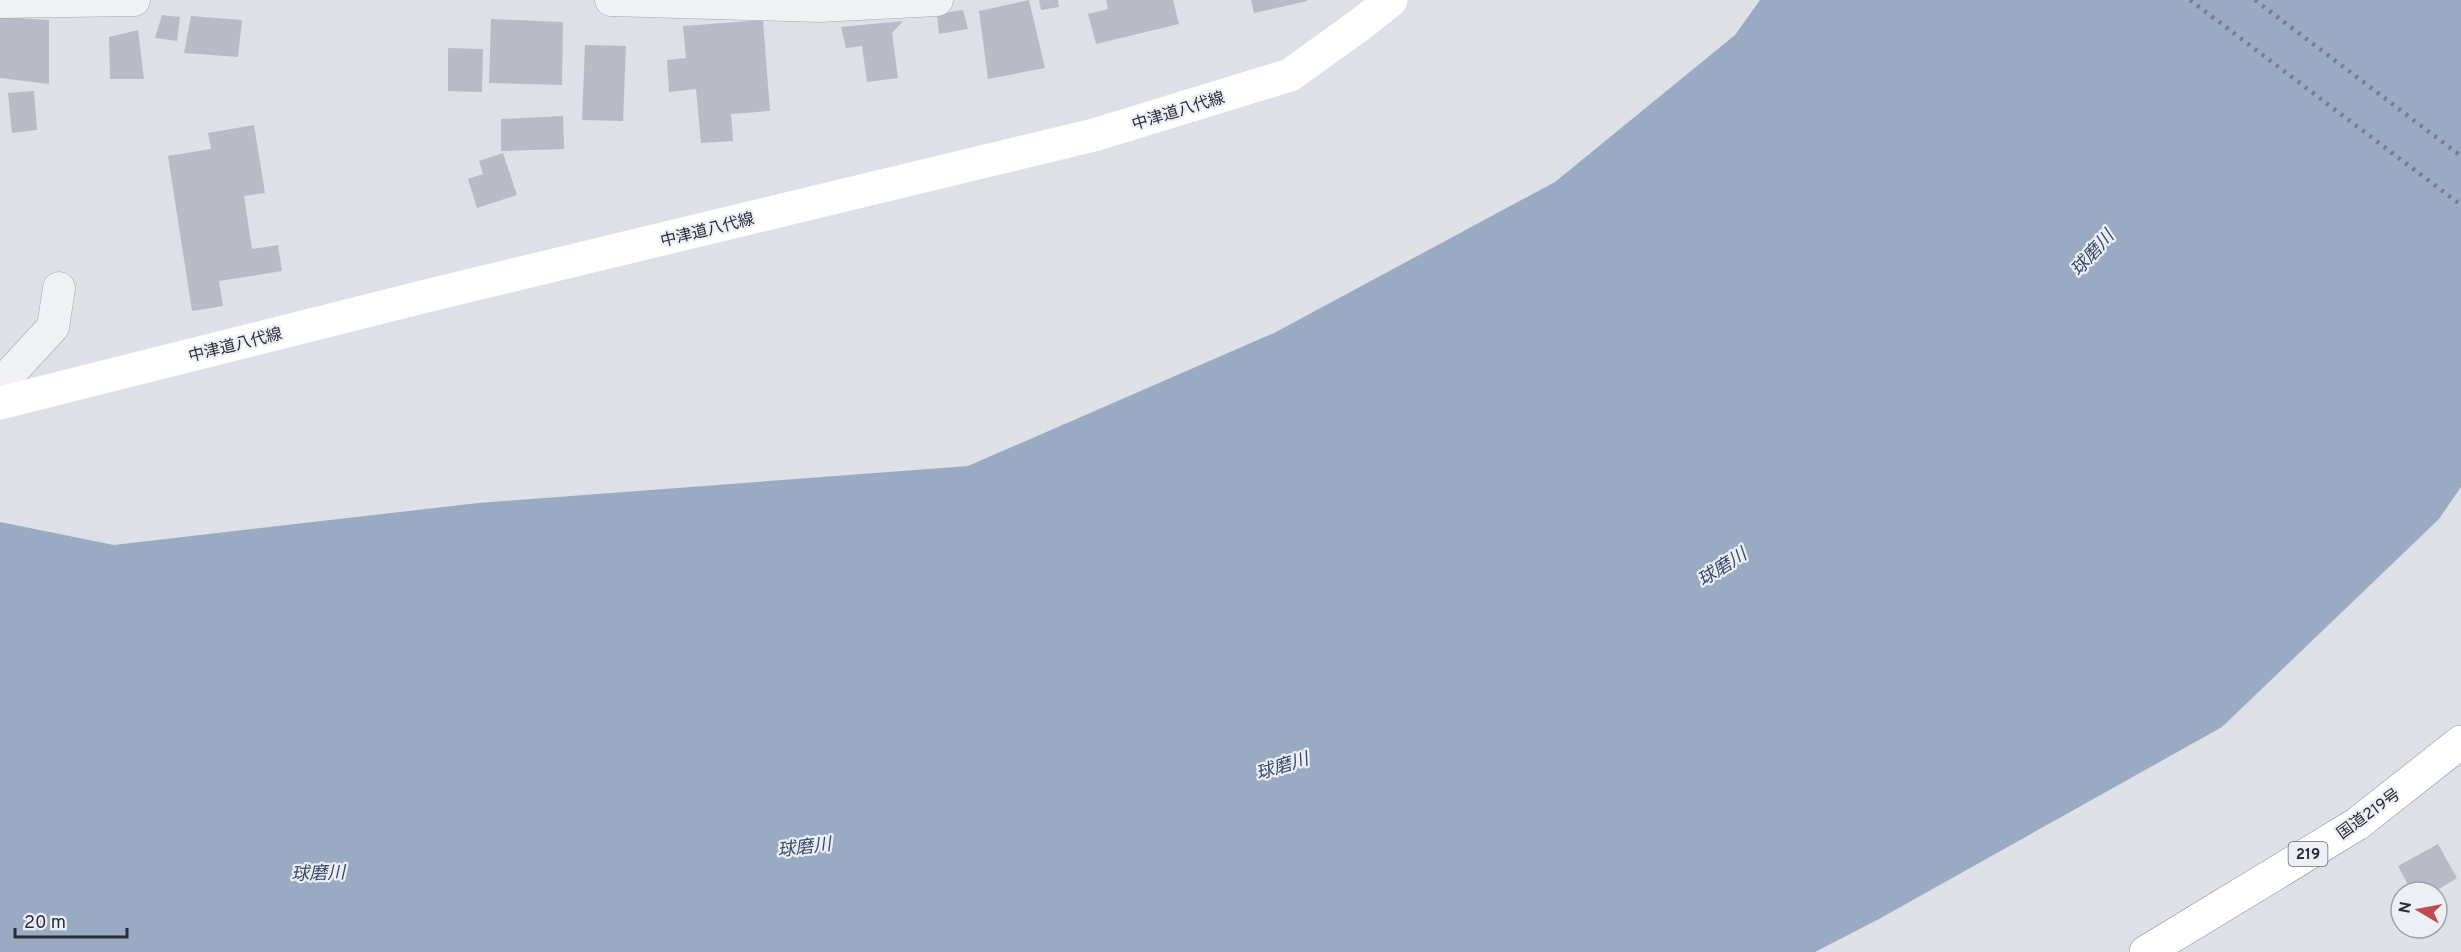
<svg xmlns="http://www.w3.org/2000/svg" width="2461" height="952" font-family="Overpass,'Noto Sans JP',sans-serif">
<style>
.water{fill:#9baac3}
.building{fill:#b8bbc5}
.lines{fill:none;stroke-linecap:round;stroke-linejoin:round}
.street-casing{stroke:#a3a7af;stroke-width:33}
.highway-casing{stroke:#868c9b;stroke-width:34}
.street{stroke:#f0f1f5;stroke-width:32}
.secondary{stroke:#fff;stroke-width:33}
.highway{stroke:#fff;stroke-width:33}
.rail{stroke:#787e8e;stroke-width:4.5;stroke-dasharray:3 6;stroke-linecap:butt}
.labels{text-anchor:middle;stroke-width:4.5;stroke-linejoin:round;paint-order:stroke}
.shield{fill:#eceff4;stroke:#636772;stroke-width:1.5}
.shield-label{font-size:15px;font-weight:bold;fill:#282d3b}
.street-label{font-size:16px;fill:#282d3b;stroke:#eceff4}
.water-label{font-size:18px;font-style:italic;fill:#36486c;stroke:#eceff4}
</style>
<rect width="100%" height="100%" fill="#dde0e6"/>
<path class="water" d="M1760 0H2461V487L2439 519 2222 727 1879 919 1815 952H0V522L114 545 478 503 968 466 1274 333 1555 182 1735 35Z"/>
<path class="building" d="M1029 0 1045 68 988 79 979 11Z
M1039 0H1058L1059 7 1041 10Z
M1106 0H1173L1179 24 1096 44 1088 14 1108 9Z
M1251 0H1307V1L1254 13Z
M963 10 968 29 939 34 937 14Z
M162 15 180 17 177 41 155 38Z
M191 16 242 20 238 57 184 53Z
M0 17 49 20V84L0 78Z
M491 19 563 22 562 85 489 83Z
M763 20 770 111 731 114 733 141 701 143 696 89 669 92 667 60 686 58 683 26Z
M903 21 892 33 898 78 867 82 862 46 846 48 841 27Z
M138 30 144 79H110L109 37Z
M585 45 626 46 623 121 582 120Z
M448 48 483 49 482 92 448 91Z
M34 91 37 130 12 133 8 93Z
M563 116 564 149 501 151V119Z
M254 125 265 193 244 196 252 249 278 245 282 271 219 281 223 306 192 311 168 156 211 149 208 133Z
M503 153 517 195 477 208 468 179 483 174 479 161Z
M2438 844 2457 878 2434 892H2412L2398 866Z"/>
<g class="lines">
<defs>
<path id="street" d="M611 0 819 6 937 0
M0 2 134 0
M0 392 6 378 53 327 59 288"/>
<path id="highway" d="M2146 952 2357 824 2461 742"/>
</defs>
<use href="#street" class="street-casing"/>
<use href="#highway" class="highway-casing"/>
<use href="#street" class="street"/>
<path class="secondary" d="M0 403 430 295 1094 135 1290 75 1361 24 1391 0"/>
<use href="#highway" class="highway"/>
<path class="rail" d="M2190 0 2461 205
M2255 0 2461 156"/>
</g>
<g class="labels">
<rect class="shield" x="2288.5" y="842" width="39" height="24" rx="4.5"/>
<g class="shield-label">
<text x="2308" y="859">219</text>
</g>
<g class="street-label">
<text transform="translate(1178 110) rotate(-17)" y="6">中津道八代線</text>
<text transform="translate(707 229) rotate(-14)" y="6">中津道八代線</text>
<text transform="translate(235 344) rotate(-14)" y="6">中津道八代線</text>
<text transform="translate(2368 813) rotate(-36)" y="6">国道219号</text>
</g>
<g class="water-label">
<text transform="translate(2092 253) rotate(-48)" y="6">球磨川</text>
<text transform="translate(1722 567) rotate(-33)" y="6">球磨川</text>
<text transform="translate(1282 766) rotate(-17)" y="6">球磨川</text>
<text transform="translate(804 847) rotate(-7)" y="6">球磨川</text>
<text transform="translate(318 873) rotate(-2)" y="6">球磨川</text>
</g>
</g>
<g transform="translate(2419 910) rotate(280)"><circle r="28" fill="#eceff4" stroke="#9ea1aa" stroke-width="1.5"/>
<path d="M0-4.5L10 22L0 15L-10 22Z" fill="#c24b4f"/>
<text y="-9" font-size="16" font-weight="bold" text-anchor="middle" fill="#282d3b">N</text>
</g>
<path d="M15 928v9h112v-9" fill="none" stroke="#282d3b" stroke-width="3"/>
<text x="24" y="928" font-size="18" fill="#282d3b" stroke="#eceff4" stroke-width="4.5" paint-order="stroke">20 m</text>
</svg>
